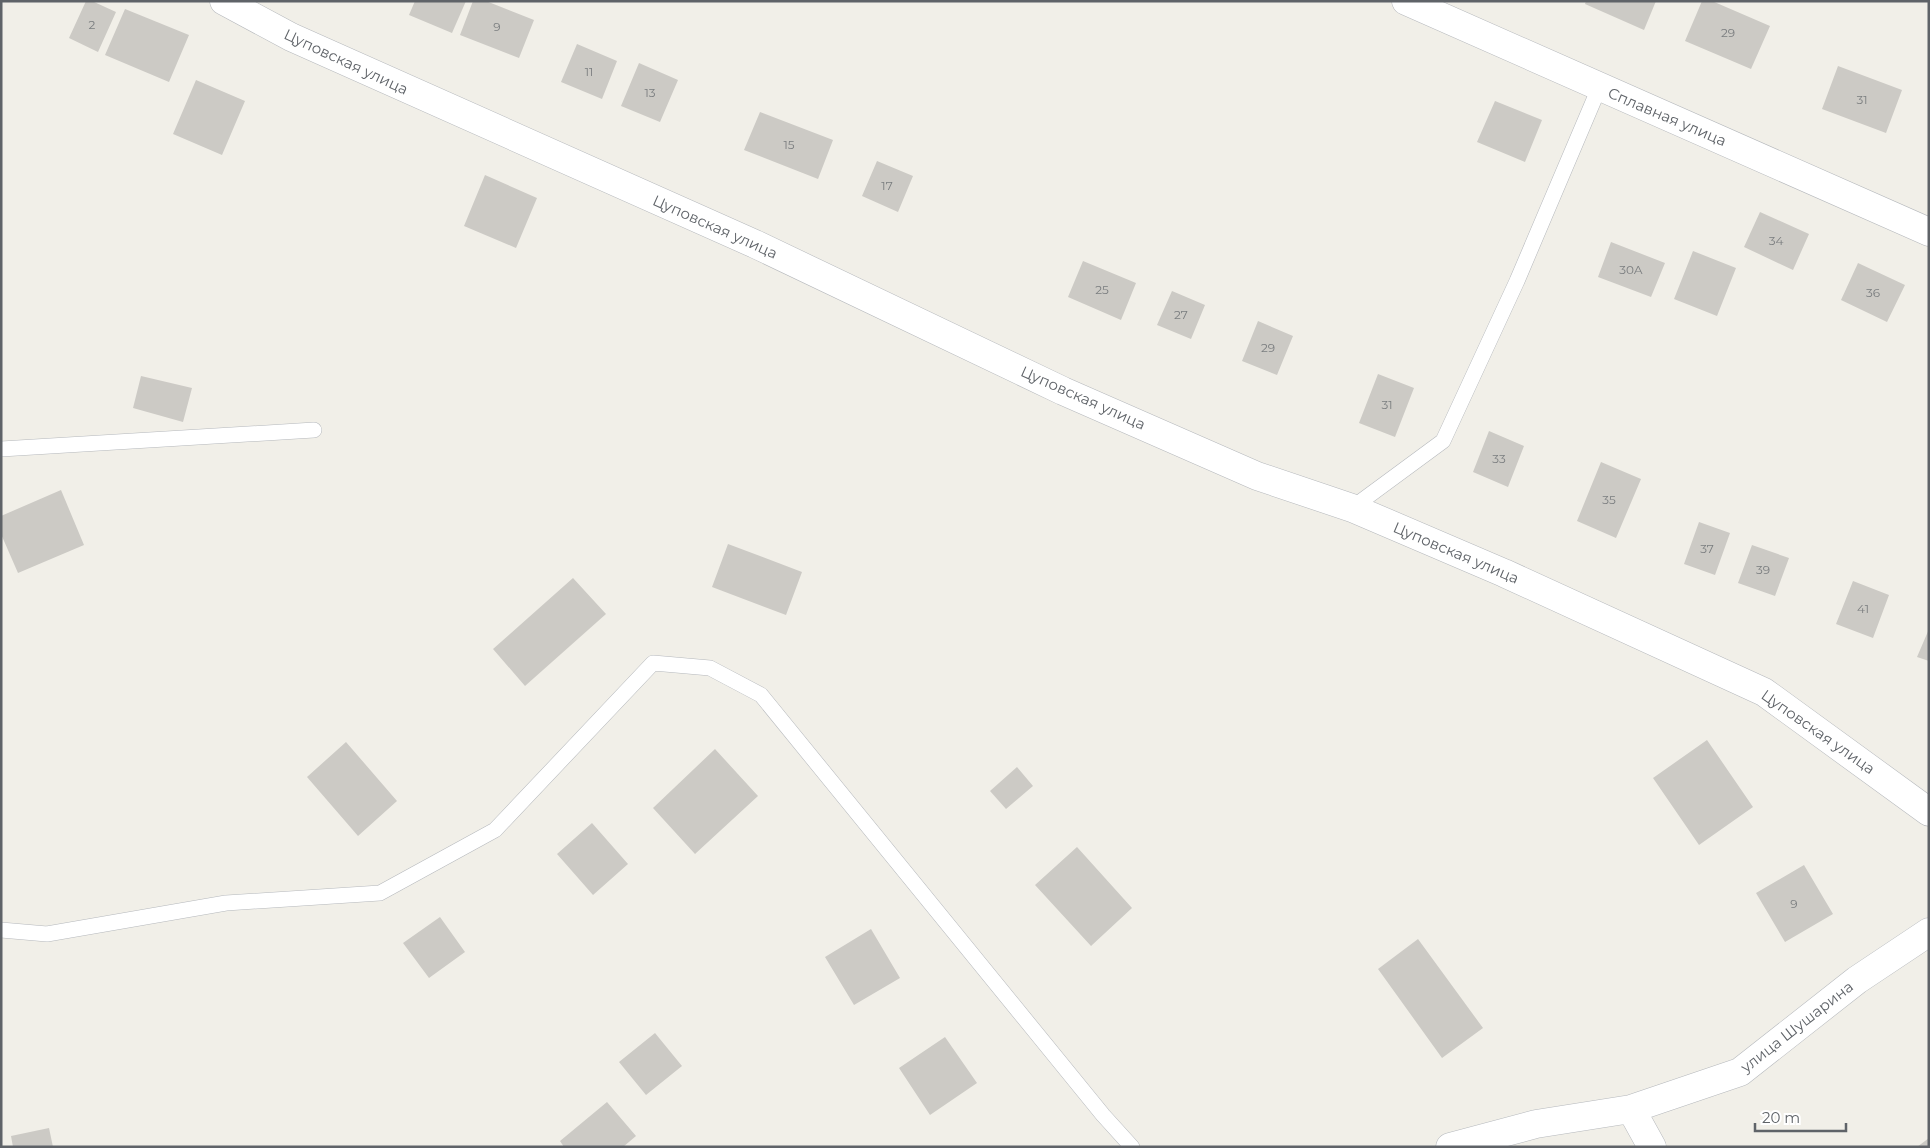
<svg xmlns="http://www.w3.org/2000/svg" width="1930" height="1148" font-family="Montserrat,sans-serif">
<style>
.building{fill:#cccac5}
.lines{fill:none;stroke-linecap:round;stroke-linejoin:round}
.lane-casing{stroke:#b5b8bc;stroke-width:16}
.street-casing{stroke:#b5b8bc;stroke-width:29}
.lane{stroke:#fff;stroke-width:15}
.street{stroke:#fff;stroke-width:28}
.labels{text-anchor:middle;stroke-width:5;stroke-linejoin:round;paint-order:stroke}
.number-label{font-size:12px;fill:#7a7d7f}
.street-label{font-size:15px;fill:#5f6368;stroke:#fff}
</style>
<rect width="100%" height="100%" fill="#f1efe8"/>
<path class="building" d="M86 1H92L116 12 98 52 69 38Z
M415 1H466L452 33 409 15Z
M473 1H486L534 20 519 58 460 35Z
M1586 1H1656L1644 30 1585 4Z
M1702 1H1712L1770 26 1751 69 1685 41Z
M125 9 189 35 169 82 105 55Z
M577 44 617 61 602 99 561 82Z
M639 63 678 80 660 122 621 106Z
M1838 66 1902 90 1886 133 1822 109Z
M196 80 245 101 222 155 173 134Z
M1495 101 1542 120 1525 162 1477 142Z
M760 112 833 140 818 179 744 150Z
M877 161 913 176 898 212 862 196Z
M485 175 537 198 516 248 464 226Z
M1760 212 1809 234 1793 270 1744 247Z
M1611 242 1665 263 1651 297 1598 277Z
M1693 251 1736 268 1717 316 1674 299Z
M1083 261 1136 283 1121 320 1068 297Z
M1858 263 1905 285 1887 322 1841 300Z
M1172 291 1205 305 1191 339 1157 325Z
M1258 321 1293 336 1277 375 1242 361Z
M1378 374 1414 388 1395 437 1359 423Z
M141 376 192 388 183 422 133 408Z
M1489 431 1524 446 1508 487 1473 472Z
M1601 462 1641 479 1616 538 1577 521Z
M61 490 84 545 18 573 1 534V516Z
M1699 522 1730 533 1715 575 1684 564Z
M728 544 802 572 786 615 712 587Z
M1752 545 1789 558 1775 596 1738 583Z
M573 578 606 614 525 686 493 649Z
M1853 581 1889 595 1873 638 1836 624Z
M1929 629V661L1917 657Z
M1707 740 1753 807 1699 845 1653 778Z
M346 742 397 801 358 836 307 777Z
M715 749 758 796 695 854 653 808Z
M1017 767 1033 786 1006 809 990 791Z
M592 823 628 864 593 895 557 854Z
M1077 847 1132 908 1091 946 1035 885Z
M1804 865 1833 914 1785 942 1756 893Z
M440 917 465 952 429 978 403 943Z
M871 929 900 978 854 1005 825 957Z
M1418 939 1483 1028 1442 1058 1378 969Z
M655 1033 682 1066 646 1095 619 1062Z
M945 1037 977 1083 930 1115 899 1068Z
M607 1102 636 1136 623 1147H564L560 1141Z
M49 1128 53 1147H13L11 1136Z
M1929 1138V1147H1917Z"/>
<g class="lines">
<defs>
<path id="lane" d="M1 449 314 430
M1352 508 1443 441 1517 281 1599 88
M1 930 47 934 226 903 380 893 495 830 653 663 710 668 761 695 1103 1115 1132 1147"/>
<path id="street" d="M224 1 291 37 755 244 1063 391 1257 476 1352 508 1504 573 1764 692 1929 812
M1406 1 1929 232
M1631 1109 1652 1147
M1450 1147 1536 1124 1631 1109 1740 1072 1857 980 1929 932"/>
</defs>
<use href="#lane" class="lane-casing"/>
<use href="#street" class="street-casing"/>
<use href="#lane" class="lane"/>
<use href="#street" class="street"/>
</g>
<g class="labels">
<g class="number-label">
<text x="92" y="29">2</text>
<text x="497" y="31">9</text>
<text x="1728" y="37">29</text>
<text x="589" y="76">11</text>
<text x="650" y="97">13</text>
<text x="1862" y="104">31</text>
<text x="789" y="149">15</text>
<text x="887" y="190">17</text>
<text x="1776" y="245">34</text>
<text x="1631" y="274">30А</text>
<text x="1102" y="294">25</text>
<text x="1873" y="297">36</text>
<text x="1181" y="319">27</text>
<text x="1268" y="352">29</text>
<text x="1387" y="409">31</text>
<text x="1499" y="463">33</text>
<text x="1609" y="504">35</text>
<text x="1707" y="553">37</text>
<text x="1763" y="574">39</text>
<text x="1863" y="613">41</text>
<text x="1794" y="908">9</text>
</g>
<g class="street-label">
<text transform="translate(346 62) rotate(25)" y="5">Цуповская улица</text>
<text transform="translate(1667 117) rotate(23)" y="5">Сплавная улица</text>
<text transform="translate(715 227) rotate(24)" y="5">Цуповская улица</text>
<text transform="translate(1083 398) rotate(24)" y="5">Цуповская улица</text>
<text transform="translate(1456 553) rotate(23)" y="5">Цуповская улица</text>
<text transform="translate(1818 732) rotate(35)" y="5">Цуповская улица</text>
<text transform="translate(1797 1027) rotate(-38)" y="5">улица Шушарина</text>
</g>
</g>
<rect width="1930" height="1148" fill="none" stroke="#5f6368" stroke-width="5"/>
<path d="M1755 1123v8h91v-8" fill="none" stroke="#5f6368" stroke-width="2.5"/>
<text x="1762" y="1123" font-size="15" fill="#5f6368" stroke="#ffffff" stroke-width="4" paint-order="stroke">20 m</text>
</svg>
